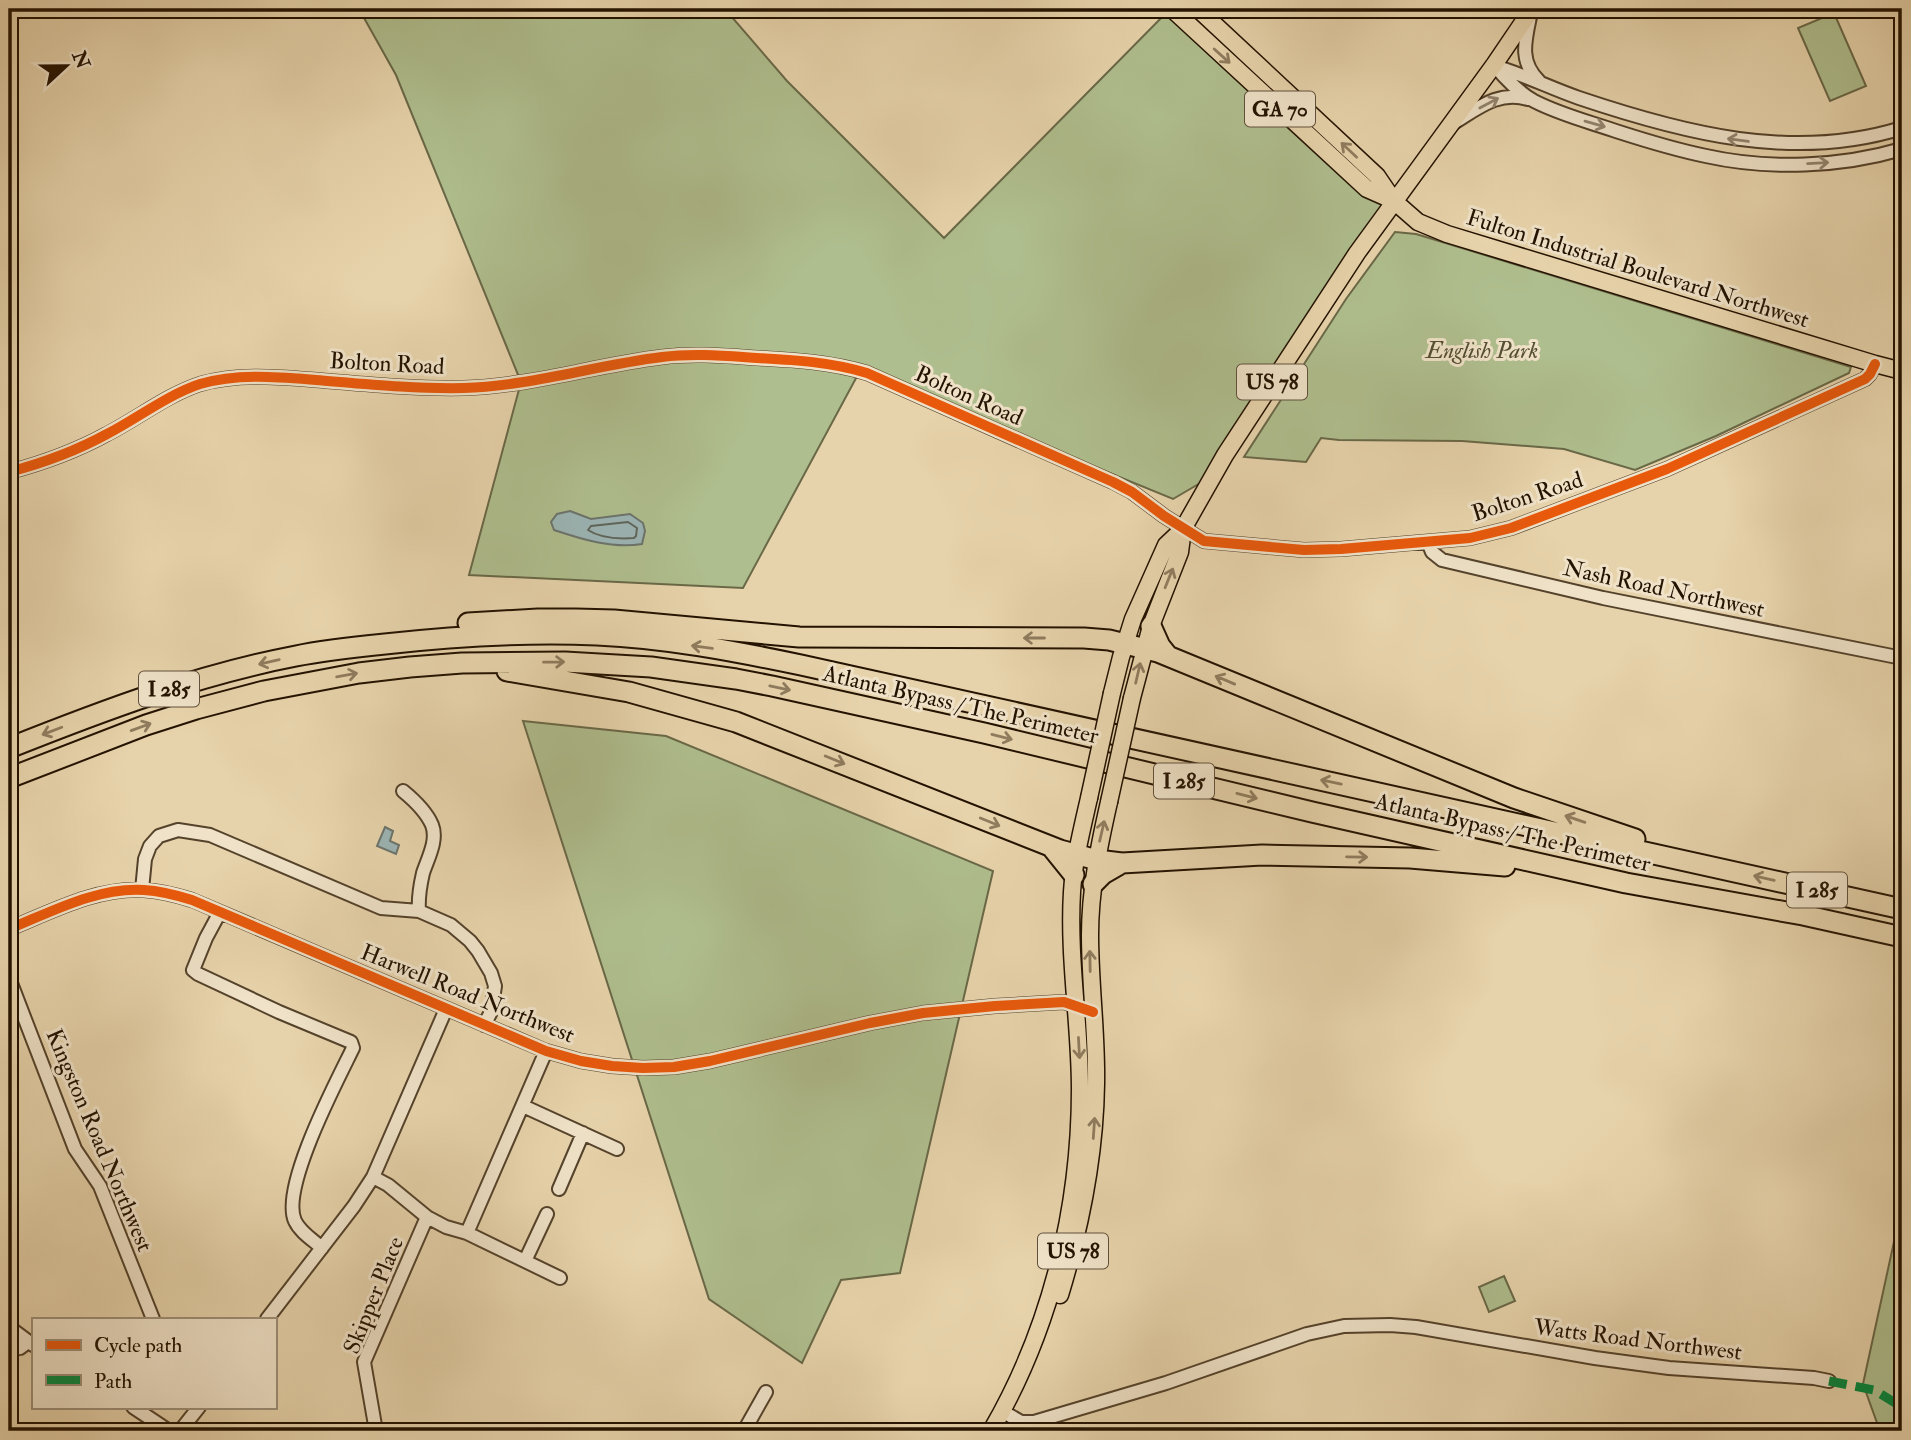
<svg xmlns="http://www.w3.org/2000/svg" width="1911" height="1440" font-family="'IM FELL Double Pica',serif">
<style>
.green{fill:#afbe8e;stroke:#696847;stroke-width:2}
.water{fill:#9bb5b5;stroke:#6b746d;stroke-width:2}
.lines{fill:none;stroke-linecap:round;stroke-linejoin:round}
.shore{stroke:#5f645a;stroke-width:2}
.minor-casing{stroke:#54422b;stroke-width:16}
.major-casing{stroke:#231200;stroke-width:19}
.highway-casing{stroke:#231200;stroke-width:23}
.minor{stroke:#efe2c8;stroke-width:12}
.major{stroke:#e7d3ab;stroke-width:16}
.highway{stroke:#e7d3ab;stroke-width:19}
.major-bridge-casing{stroke:#231200;stroke-width:19;stroke-linecap:butt}
.major-bridge{stroke:#e7d3ab;stroke-width:16}
.quiet{stroke:#00873e;stroke-width:9;stroke-dasharray:18 9;stroke-linecap:butt}
.cycleway-casing{stroke:#efe2c8;stroke-width:15}
.cycleway{stroke:#e8590c;stroke-width:10}
.oneway{stroke:#8f7c5e}
.oneway2{stroke:#93846e}
.labels{text-anchor:middle;stroke-width:6;stroke-linejoin:round;paint-order:stroke}
.shield{fill:#efe2c8;stroke:#60503c;stroke-width:2}
.shield-label{font-size:21px;font-weight:bold;fill:#231200}
.street-label{font-size:23px;fill:#231200;stroke:#efe2c8}
.park-label{font-size:23px;font-style:italic;fill:#544e32;stroke:#efe2c8}
</style>
<rect width="100%" height="100%" fill="#e7d3ab"/>
<filter id="stains"><feTurbulence type="fractalNoise" baseFrequency=".00286" numOctaves="4"/><feColorMatrix values="0 0 0 0 .2 0 0 0 0 .09 0 0 0 0 .02 0 0 0 .5 -.17"/></filter>
<radialGradient id="worn" r=".72"><stop offset=".6" stop-color="#630" stop-opacity="0"/><stop offset="1" stop-color="#630" stop-opacity=".3"/></radialGradient>
<path class="green" d="M359 9H725L787 81 944 238 1170 9H1181L1389 211 1219 472 1173 499 985 422 862 367 743 588 469 575 521 382 396 75Z
M1834 13 1866 86 1830 101 1798 28Z
M1395 232 1416 234 1851 367 1849 373 1716 436 1635 470 1564 449 1462 441 1339 440 1321 438 1306 462 1244 457 1346 299Z
M523 721 666 736 993 871 900 1273 841 1280 802 1363 709 1299Z
M1902 1205V1431H1880L1863 1384Z
M1504 1276 1515 1301 1489 1312 1479 1287Z"/>
<path class="water" d="M570 511 591 519 630 514 643 523 645 531 642 544C612 549 581 539 554 530L551 522 557 514Z
M385 827 393 831 390 841 399 845 396 854 377 846Z"/>
<g class="lines">
<path class="shore" d="M628 522 637 528 636 536 634 538C620 539 600 538 588 530L591 526Z"/>
<defs>
<path id="minor" d="M1530 17C1525 41 1519 62 1539 81
M1494 65C1505 78 1519 93 1534 101 1561 115 1590 122 1619 132 1647 141 1677 150 1706 156 1769 170 1841 167 1902 149
M1494 66C1523 74 1550 88 1579 98 1683 133 1793 162 1902 128
M1452 124C1477 109 1498 90 1528 99
M9 472C43 463 76 451 107 434 138 418 167 395 200 384 238 373 278 377 316 380 365 384 414 389 464 388 531 386 596 365 662 357 694 353 726 356 757 358 795 360 831 362 867 373L1113 482 1132 492 1164 516 1204 541 1304 550 1341 549 1470 538 1511 528 1667 469 1865 379 1870 374 1875 364
M1428 542 1432 552 1442 560 1603 598 1902 658
M403 791C414 800 426 811 432 825 438 840 428 858 423 873 420 886 418 898 419 911
M142 890 145 859 150 846 159 836 178 830 210 835 381 908 419 911 451 925 470 941 478 951 491 973 495 986 491 1012 484 1025
M220 912 206 938 193 970 198 974 279 1012 351 1042 353 1048C337 1081 280 1188 295 1221 300 1232 313 1240 322 1248
M9 929C51 912 97 887 144 890 160 891 176 895 192 900L546 1051 581 1061 612 1066 643 1068 674 1067 710 1061 870 1023 923 1013 995 1006 1064 1002 1093 1012
M9 978 75 1149 100 1186 153 1319
M523 1106 617 1149
M373 1177 388 1185 427 1217 446 1227 467 1233 560 1278
M559 1189 583 1133
M467 1233 546 1051
M525 1261 547 1214
M267 1319 354 1206 373 1177 446 1009
M9 1327 33 1345
M9 1350 20 1348 28 1342
M133 1407 169 1431
M1002 1411 1021 1422H1034L1166 1383 1307 1334 1344 1326 1390 1325 1416 1327 1595 1358 1669 1368 1814 1378 1829 1381
M180 1431 199 1407
M376 1431 364 1362 427 1217
M744 1431 766 1392"/>
<path id="major" d="M1172 9 1367 189 1392 200
M1198 9 1377 176 1394 201 1418 222 1447 234 1875 364 1902 371
M1112 693 1121 657 1133 619 1166 545 1183 529 1225 455 1357 253 1494 65 1532 9
M1132 698 1151 626 1180 552 1183 529
M1060 1295C1081 1226 1095 1157 1096 1084 1097 1034 1090 985 1090 935 1090 890 1099 846 1109 802
M991 1431C1051 1328 1080 1208 1080 1089 1080 1024 1068 958 1072 892 1074 860 1082 829 1089 798"/>
<path id="highway" d="M468 623 538 619H576L614 620 799 637 1084 638 1109 640 1158 652 1514 798 1635 839
M1151 626 1160 646 1168 656
M507 671 629 692 736 722 1060 850 1097 860 1122 863 1262 855 1410 858 1505 866
M9 748C102 711 197 675 296 656 325 650 355 647 385 644 456 636 526 632 597 635 666 638 734 651 801 665L1902 909
M9 778 146 725 196 709 264 691 359 673 410 667 462 663 565 662 651 667 736 679 772 686 984 733 1312 812 1626 883 1803 915 1902 937
M1053 849 1074 875
M1093 884 1103 874 1122 863"/>
</defs>
<use href="#minor" class="minor-casing"/>
<use href="#major" class="major-casing"/>
<use href="#highway" class="highway-casing"/>
<use href="#minor" class="minor"/>
<use href="#major" class="major"/>
<use href="#highway" class="highway"/>
<defs>
<path id="major-bridge" d="M1089 798 1112 693
M1109 802 1132 698"/>
</defs>
<use href="#major-bridge" class="major-bridge-casing"/>
<use href="#major-bridge" class="major-bridge"/>
<path class="quiet" d="M1829 1381 1874 1390 1902 1407"/>
<defs>
<path id="cycleway" d="M9 472C43 463 76 451 107 434 138 418 167 395 200 384 238 373 278 377 316 380 365 384 414 389 464 388 531 386 596 365 662 357 694 353 726 356 757 358 795 360 831 362 867 373L1113 482 1132 492 1164 516 1204 541 1304 550 1341 549 1470 538 1511 528 1667 469 1865 379 1870 374 1875 364
M9 929C51 912 97 887 144 890 160 891 176 895 192 900L546 1051 581 1061 612 1066 643 1068 674 1067 710 1061 870 1023 923 1013 995 1006 1064 1002 1093 1012"/>
</defs>
<use href="#cycleway" class="cycleway-casing"/>
<use href="#cycleway" class="cycleway"/>
</g>
<defs><path id="oneway-shaft" d="M-6 0H5M1.5-3L5.5 0L1.5 3" fill="none" stroke-width="1.6" stroke-linecap="round" stroke-linejoin="round" transform="scale(1.75)"/></defs>
<g class="oneway">
<use href="#oneway-shaft" transform="translate(1222 56) rotate(42)"/>
<use href="#oneway-shaft" transform="translate(1349 150) rotate(-137)"/>
<use href="#oneway-shaft" transform="translate(1169 578) rotate(-68)"/>
<use href="#oneway-shaft" transform="translate(1034 638) rotate(-180)"/>
<use href="#oneway-shaft" transform="translate(702 647) rotate(-172)"/>
<use href="#oneway-shaft" transform="translate(269 662) rotate(167)"/>
<use href="#oneway-shaft" transform="translate(554 662) rotate(-1)"/>
<use href="#oneway-shaft" transform="translate(1138 673) rotate(-77)"/>
<use href="#oneway-shaft" transform="translate(347 675) rotate(-10)"/>
<use href="#oneway-shaft" transform="translate(1225 680) rotate(-157)"/>
<use href="#oneway-shaft" transform="translate(780 688) rotate(12)"/>
<use href="#oneway-shaft" transform="translate(141 727) rotate(-20)"/>
<use href="#oneway-shaft" transform="translate(52 731) rotate(159)"/>
<use href="#oneway-shaft" transform="translate(1002 737) rotate(14)"/>
<use href="#oneway-shaft" transform="translate(835 760) rotate(22)"/>
<use href="#oneway-shaft" transform="translate(1331 782) rotate(-168)"/>
<use href="#oneway-shaft" transform="translate(1247 796) rotate(14)"/>
<use href="#oneway-shaft" transform="translate(1575 819) rotate(-161)"/>
<use href="#oneway-shaft" transform="translate(990 822) rotate(22)"/>
<use href="#oneway-shaft" transform="translate(1102 831) rotate(-77)"/>
<use href="#oneway-shaft" transform="translate(1357 857) rotate(1)"/>
<use href="#oneway-shaft" transform="translate(1764 878) rotate(-167)"/>
<use href="#oneway-shaft" transform="translate(1090 961) rotate(-91)"/>
<use href="#oneway-shaft" transform="translate(1079 1048) rotate(87)"/>
<use href="#oneway-shaft" transform="translate(1094 1128) rotate(-86)"/>
</g>
<g class="oneway2">
<use href="#oneway-shaft" transform="translate(1489 103) rotate(-28)"/>
<use href="#oneway-shaft" transform="translate(1595 124) rotate(16)"/>
<use href="#oneway-shaft" transform="translate(1738 140) rotate(-172)"/>
<use href="#oneway-shaft" transform="translate(1818 163) rotate(-3)"/>
</g>
<g class="labels">
<g class="shield">
<rect x="1245" y="91.5" width="70" height="35" rx="5"/>
<rect x="1237" y="364.5" width="70" height="35" rx="5"/>
<rect x="139" y="671.5" width="60" height="35" rx="5"/>
<rect x="1154" y="763.5" width="60" height="35" rx="5"/>
<rect x="1787" y="872.5" width="60" height="35" rx="5"/>
<rect x="1038" y="1233.5" width="70" height="35" rx="5"/>
</g>
<g class="shield-label">
<text x="1280" y="116">GA 70</text>
<text x="1272" y="389">US 78</text>
<text x="169" y="696">I 285</text>
<text x="1184" y="788">I 285</text>
<text x="1817" y="897">I 285</text>
<text x="1073" y="1258">US 78</text>
</g>
<g class="street-label">
<text transform="translate(1638 268) rotate(17)" y="8">Fulton Industrial Boulevard Northwest</text>
<text transform="translate(387 363) rotate(3)" y="8">Bolton Road</text>
<text transform="translate(969 395) rotate(24)" y="8">Bolton Road</text>
<text transform="translate(1527 496) rotate(-18)" y="8">Bolton Road</text>
<text transform="translate(1664 588) rotate(12)" y="8">Nash Road Northwest</text>
<text transform="translate(961 704) rotate(13)" y="8">Atlanta Bypass / The Perimeter</text>
<text transform="translate(1513 832) rotate(13)" y="8">Atlanta Bypass / The Perimeter</text>
<text transform="translate(468 993) rotate(22)" y="8">Harwell Road Northwest</text>
<text transform="translate(100 1140) rotate(67)" y="8">Kingston Road Northwest</text>
<text transform="translate(373 1295) rotate(-68)" y="8">Skipper Place</text>
<text transform="translate(1638 1339) rotate(7)" y="8">Watts Road Northwest</text>
</g>
<g class="park-label">
<text x="1482" y="358">English Park</text>
</g>
</g>
<rect width="1911" height="1440" fill="none" stroke="#e7d3ab" stroke-width="35"/>
<rect x="10" y="10" width="1890" height="1419" fill="none" stroke="#231200" stroke-width="3.5"/>
<rect x="18" y="18" width="1876" height="1405" fill="none" stroke="#231200" stroke-width="2"/>
<rect x="32" y="1318" width="245" height="91" fill="#efe2c8" stroke="#9d8f78" stroke-width="2"/>
<rect x="46" y="1340" width="35" height="10" fill="#e8590c" stroke="#9d8f78" stroke-width="2"/>
<text x="94" y="1352" font-size="21" fill="#231200">Cycle path</text>
<rect x="46" y="1375" width="35" height="10" fill="#00873e" stroke="#9d8f78" stroke-width="2"/>
<text x="94" y="1388" font-size="21" fill="#231200">Path</text>
<g transform="translate(66 66) rotate(68)" stroke="#efe2c8" stroke-width="5" paint-order="stroke">
<path d="M0-5L12 26L0 18L-12 26Z" fill="#231200"/>
<text y="-10" font-size="19" font-weight="bold" text-anchor="middle" fill="#231200">N</text>
</g>
<rect width="100%" height="100%" filter="url(#stains)"/>
<rect width="100%" height="100%" fill="url(#worn)"/>
</svg>
